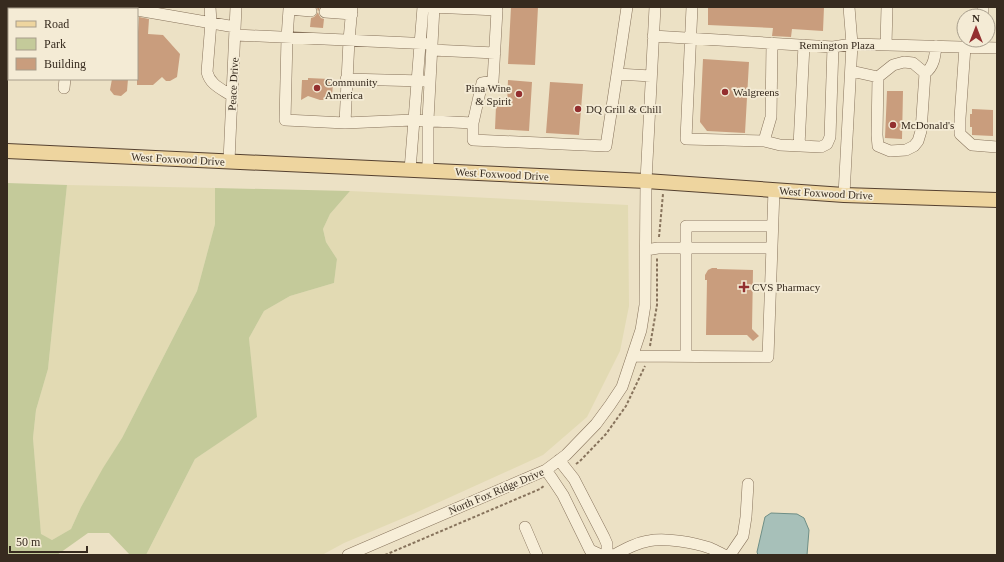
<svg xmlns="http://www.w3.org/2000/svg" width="1004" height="562" font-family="Georgia,serif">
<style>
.farmland{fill:#e2dab3}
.green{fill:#c4ca9a}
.water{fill:#a7c0b9;stroke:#6e8e86}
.building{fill:#c99d7d}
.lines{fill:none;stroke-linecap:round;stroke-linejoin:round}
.minor-casing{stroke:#87735c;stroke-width:12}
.major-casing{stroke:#554130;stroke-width:16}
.path{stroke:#87735c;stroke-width:2;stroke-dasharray:3 2;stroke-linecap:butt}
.minor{stroke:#f7eed8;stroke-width:11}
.major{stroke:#eed59f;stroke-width:14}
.poi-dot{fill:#932f2f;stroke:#f4ebd5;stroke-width:1.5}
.labels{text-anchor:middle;stroke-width:3.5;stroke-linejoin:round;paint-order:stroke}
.street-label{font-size:11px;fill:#372b1f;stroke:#f4ebd5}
.poi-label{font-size:11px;fill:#372b1f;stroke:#f4ebd5;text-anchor:start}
</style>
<rect width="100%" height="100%" fill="#ece1c5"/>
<path class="farmland" d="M67 185 215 188V224L197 291 122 438 103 469 81 507 71 529 52 540 41 535 33 438 36 410 48 369Z
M350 191 628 205 629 306 620 351 587 417 543 455 413 514 344 543 322 555H146L195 459 256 417 249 338 264 311 290 296 334 283 337 259 326 242 323 229 330 214Z"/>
<path class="green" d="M7 183 67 185 48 369 36 410 33 438 41 534 52 540 71 529 81 507 103 468 122 438 197 291 215 224V188L350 191 330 214 323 229 326 242 337 259 334 283 290 296 264 311 249 338 257 417 195 459 146 555H130L109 533H88L57 555H7Z"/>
<path class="water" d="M771 513 797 514 804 518 809 530 807 555H758L757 552 765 517Z"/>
<path class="building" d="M317 7H320L318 12 319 15 321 18 324 19 323 28 310 27 311 18 314 17 316 15 318 12Z
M511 7H538L535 65 508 64Z
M708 7H824L823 31 792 29 791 37 772 36 773 28 708 25Z
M139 17 149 19 148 34 163 35 180 54 177 77 170 81H166L162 77 153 85H137V31L138 32Z
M703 59 749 62 745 133 707 131 700 122Z
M308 78 329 79V82L333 83 332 97H325L324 100H320L308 96 301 100 302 80H308Z
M112 79H128L127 91 121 96 114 95 110 90Z
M508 80 532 82 529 131 495 129 496 106 507 107Z
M550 82 583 84 579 135 546 133Z
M887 91H903L902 139 885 138Z
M972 109 993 110V136L972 135V127H970V114H972Z
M712 268H717V269L753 270 752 329 759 336 753 341 747 335H706L707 280H705V275L708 270Z"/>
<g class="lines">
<defs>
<path id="minor" d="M117 7 129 9
M210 7 211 22 207 72C210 85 222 89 232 96
M352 7 349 40 345 123 413 120 473 123V140L606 146 617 74 651 76
M431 7 497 10 493 81 482 83 473 123
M692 7 686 139 764 141 780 145 821 147 827 144 830 137 833 47
M33 9V7
M71 9V7
M137 10 235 27
M311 11 289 9 287 38 285 120 345 123
M325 12 352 14
M983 16V7
M235 35 432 44
M653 36 833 47 852 44 997 48
M886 45 887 7
M965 47 960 118V134L972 145 997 147
M432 50 495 53
M7 62 9 61
M904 62 913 63 925 73 921 131 918 141 914 146 906 150 890 151 878 146 877 135 878 77 893 65Z
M851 71 878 77
M925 73C934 67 935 56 936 46
M617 74 627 7
M346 79 424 81
M64 88 65 79
M764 141 771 117 772 43
M799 146 804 45
M229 161 236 7
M410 170 423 7
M428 170V120L434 7
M844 195 852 44 849 7
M646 250 658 248H772
M633 356 768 357 774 190
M686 356V226H772
M559 460 574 479 604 537 607 544V555
M546 470 553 480 563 495 590 550 601 555
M525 527 537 555
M348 555 546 470 566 455 596 424 610 405 622 387 641 330 645 305 646 181 655 7
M614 555C625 549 636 543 648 541 665 537 695 543 710 548 715 550 720 553 724 555
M730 555 743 536 746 517 748 484"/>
<path id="major" d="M7 151 646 181 844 195 997 200"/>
</defs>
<use href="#minor" class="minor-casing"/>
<use href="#major" class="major-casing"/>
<path class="path" d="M659 237 663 194
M650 346 657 305V257
M576 464 580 461 606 434 626 406 645 366
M385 555 540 489 545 485"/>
<use href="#minor" class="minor"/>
<use href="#major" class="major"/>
</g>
<g class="poi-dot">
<circle cx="317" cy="88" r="4"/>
<circle cx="725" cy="92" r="4"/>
<circle cx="519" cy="94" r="4"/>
<circle cx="578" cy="109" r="4"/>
<circle cx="893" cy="125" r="4"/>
<path d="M742 281h4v4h4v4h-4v4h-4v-4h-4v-4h4z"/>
</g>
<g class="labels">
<g class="street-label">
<text x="837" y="49">Remington Plaza</text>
<text transform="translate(233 84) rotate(-87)" y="4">Peace Drive</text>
<text transform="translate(178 159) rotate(3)" y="4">West Foxwood Drive</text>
<text transform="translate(502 174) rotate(3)" y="4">West Foxwood Drive</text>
<text transform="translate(826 193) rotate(3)" y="4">West Foxwood Drive</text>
<text transform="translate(496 491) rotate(-23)" y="4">North Fox Ridge Drive</text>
</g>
<g class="poi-label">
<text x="325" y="86">Community<tspan x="325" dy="13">America</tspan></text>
<text x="511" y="92" text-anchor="end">Pina Wine<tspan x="511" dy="13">&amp; Spirit</tspan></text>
<text x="733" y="96">Walgreens</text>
<text x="586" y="113">DQ Grill &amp; Chill</text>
<text x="901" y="129">McDonald's</text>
<text x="752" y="291">CVS Pharmacy</text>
</g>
</g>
<rect width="1004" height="562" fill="none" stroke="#372b1f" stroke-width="16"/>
<rect x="8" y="8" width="130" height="72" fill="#f4ebd5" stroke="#a89e8c"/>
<rect x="16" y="21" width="20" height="6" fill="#eed59f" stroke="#a89e8c"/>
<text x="44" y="28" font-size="12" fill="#372b1f">Road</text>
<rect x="16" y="38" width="20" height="12" fill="#c4ca9a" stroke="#a89e8c"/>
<text x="44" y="48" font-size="12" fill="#372b1f">Park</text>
<rect x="16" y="58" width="20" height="12" fill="#c99d7d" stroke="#a89e8c"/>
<text x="44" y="68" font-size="12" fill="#372b1f">Building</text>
<g transform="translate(976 28)"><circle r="19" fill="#f4ebd5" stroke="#a89e8c"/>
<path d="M0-3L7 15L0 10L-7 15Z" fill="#932f2f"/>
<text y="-6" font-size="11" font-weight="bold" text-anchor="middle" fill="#372b1f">N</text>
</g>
<path d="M10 546v6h77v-6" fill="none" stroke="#372b1f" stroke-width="2"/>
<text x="16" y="546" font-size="12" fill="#372b1f" stroke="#f4ebd5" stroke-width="3" paint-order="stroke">50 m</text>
</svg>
